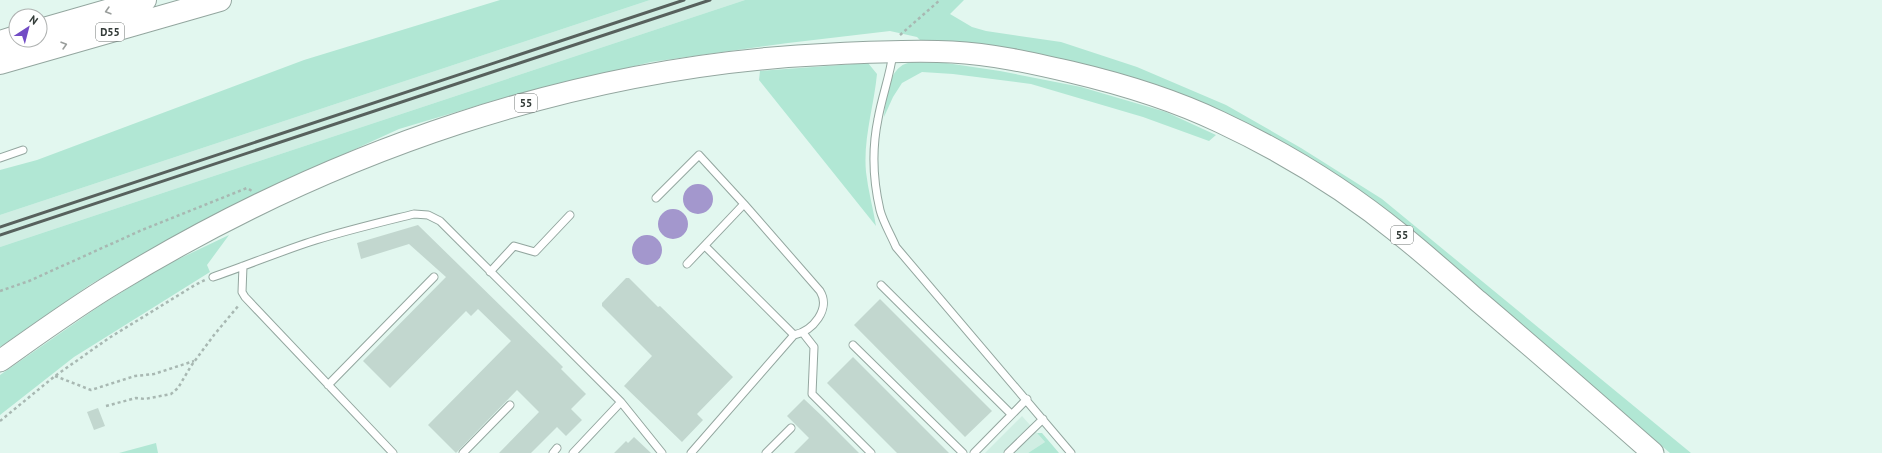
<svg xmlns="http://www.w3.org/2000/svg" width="1882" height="453" viewBox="0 0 1882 453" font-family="'PT Sans',sans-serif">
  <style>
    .built { fill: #d0eee3 }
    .green { fill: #b1e7d4 }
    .water { fill: #a397cd }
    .building { fill: #c2d7cf }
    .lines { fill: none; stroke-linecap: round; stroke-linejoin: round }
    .service-casing { stroke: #93a69f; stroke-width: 9 }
    .primary-casing { stroke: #93a69f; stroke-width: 23 }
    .motorway-casing { stroke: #93a69f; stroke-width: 24 }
    .path { stroke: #a8b8b2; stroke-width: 2.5; stroke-dasharray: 3 3; stroke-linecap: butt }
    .service { stroke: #fff; stroke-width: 7 }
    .primary { stroke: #fff; stroke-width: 21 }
    .motorway { stroke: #fff; stroke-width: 22 }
    .rail { stroke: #57615d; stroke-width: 3 }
    .oneway { stroke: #9a9e9c }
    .labels { text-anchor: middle; stroke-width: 3.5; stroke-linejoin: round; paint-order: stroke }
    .shield { fill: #fff; stroke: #717674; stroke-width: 1 }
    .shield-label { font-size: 11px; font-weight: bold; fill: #343c39 }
  </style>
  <rect width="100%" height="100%" fill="#e2f7ef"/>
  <path class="built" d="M650 0H745L0 247V215Z
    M1022 416 1045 442 1028 453H985Z"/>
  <path class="green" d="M500 0H650L0 215V170L37 160 304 60Z
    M745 0H964L950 14 972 27 986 31 1061 42 1137 67 1226 105 1301 148 1382 199 1691 453H1670L1522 325 1224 113 922 42 917 37 890 31 788 43 651 62 503 98 399 129 239 202 91 284 0 347V247Z
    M912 62 946 63 1000 71 1081 87 1166 112 1216 135 1209 141 1143 117 1031 84 953 74 922 72 902 83 893 97 884 117C886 102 887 77 900 67 903 64 908 63 912 62Z
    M868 63 877 74C874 106 863 139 866 172 868 190 873 208 876 226L759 80 760 71Z
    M229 235 207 265 210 272 74 357 0 415V375L101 305 164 266Z
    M1037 433H1042L1059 453H1028L1045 442Z
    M156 443 158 453H119Z"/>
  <path class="water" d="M683 199a15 15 0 1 1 30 0a15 15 0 1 1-30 0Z
    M658 224a15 15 0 1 1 30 0a15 15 0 1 1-30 0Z
    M632 250a15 15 0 1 1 30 0a15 15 0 1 1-30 0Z"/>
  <path class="building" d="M418 225 555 359 563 367 561 369 586 394 571 409 582 420 566 436 557 427 531 453H499L539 412 517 390 456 453 428 425 511 341 478 309 471 316 466 311 390 388 363 361 446 277 409 244 361 259 357 243Z
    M626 278H629L658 307 660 306 733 377 697 414 703 420 682 442 624 386 652 356 602 306V303Z
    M880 299 992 411 965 437 854 325Z
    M853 357 949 453H897L827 383Z
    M804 399 822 416 859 453H794L809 438 787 416Z
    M98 408 105 426 94 430 87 412Z
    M634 437 651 453H614L626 441 628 443Z"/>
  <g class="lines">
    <defs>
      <path id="service" d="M893 53C890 76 882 96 878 119 872 148 873 180 880 210 883 222 891 235 896 247L1071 453
        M0 158 23 150
        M656 198 699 155 744 204
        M705 246 794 335
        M687 264 744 204 820 291C831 309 813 331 794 335L691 453
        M243 266 242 292 245 297 393 453
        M490 272 514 246 535 252 570 215
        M213 277C248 265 281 251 316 240 348 230 382 222 414 214L428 215 440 221 621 402 662 453
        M881 285 1011 414
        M803 333 814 347 812 394 871 453
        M853 345 963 453
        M328 385 434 277
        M463 453 510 405
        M553 453 557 448
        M573 453 621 402
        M766 453 791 428
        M974 453 1027 399
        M1008 453 1043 419"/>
      <path id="primary" d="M0 361C38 334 75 307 115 283 331 151 578 65 832 54 872 52 912 50 952 52 992 54 1032 63 1071 72 1122 84 1172 99 1220 122 1284 152 1346 190 1401 235 1427 256 1453 279 1478 301 1537 351 1595 402 1653 453"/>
      <path id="motorway" d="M40 30 145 0
        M0 42 16 37
        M0 63 220 0"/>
    </defs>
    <use href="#service" class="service-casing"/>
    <use href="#primary" class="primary-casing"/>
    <use href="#motorway" class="motorway-casing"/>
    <path class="path" d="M900 35 940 0
      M0 291 29 281 142 230 247 188 252 191
      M55 376 91 390 135 376 154 374 194 361
      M106 406 136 398 145 399 171 394 178 388 191 366 214 335 239 305
      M0 421 55 376 109 338 195 285 205 280"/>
    <use href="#service" class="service"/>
    <use href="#primary" class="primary"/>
    <use href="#motorway" class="motorway"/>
    <path class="rail" d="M0 227 684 0
      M0 235 710 0"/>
  </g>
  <defs><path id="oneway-chevron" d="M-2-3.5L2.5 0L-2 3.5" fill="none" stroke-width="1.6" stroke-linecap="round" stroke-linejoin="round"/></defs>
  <g class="oneway">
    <use href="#oneway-chevron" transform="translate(108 11) rotate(164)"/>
    <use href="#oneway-chevron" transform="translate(64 45) rotate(-16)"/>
  </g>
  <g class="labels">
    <g class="shield">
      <rect x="96" y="23" width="28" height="18" rx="3"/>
      <rect x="515" y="94" width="22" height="18" rx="3"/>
      <rect x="1391" y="226" width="22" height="18" rx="3"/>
    </g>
    <g class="shield-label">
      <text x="110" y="36">D55</text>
      <text x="526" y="107">55</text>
      <text x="1402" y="239">55</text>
    </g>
  </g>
  <g transform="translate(28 28) rotate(36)"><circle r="19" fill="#ffffff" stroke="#aeb1b0"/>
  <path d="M0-3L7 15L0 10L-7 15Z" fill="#724cc5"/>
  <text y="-6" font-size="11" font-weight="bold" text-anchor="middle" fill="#343c39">N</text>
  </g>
</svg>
